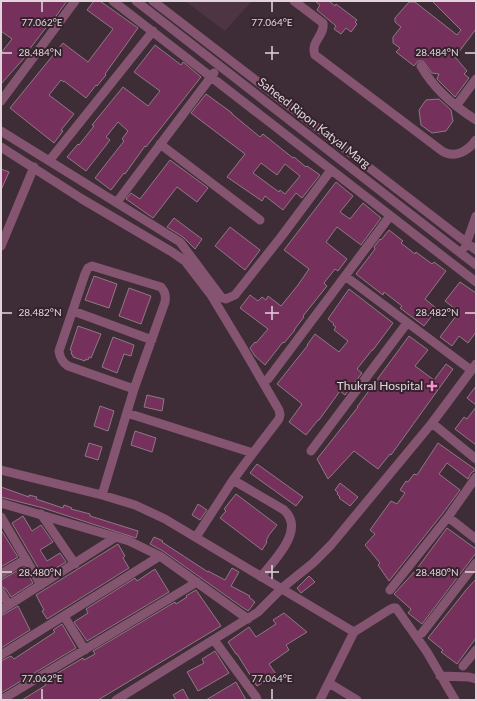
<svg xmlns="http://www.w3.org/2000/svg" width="477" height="701" viewBox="0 0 477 701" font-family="Lato,sans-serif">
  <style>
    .built { fill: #4d3543 }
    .building { fill: #75315b; stroke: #8e7984; fill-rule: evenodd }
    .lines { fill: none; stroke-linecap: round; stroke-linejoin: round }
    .minor { stroke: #855470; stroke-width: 9 }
    .ticks { fill: none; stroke: #e1d5db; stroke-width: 1.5 }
    .poi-dot { fill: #f790cd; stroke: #34222c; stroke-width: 1.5 }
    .labels { text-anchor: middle; stroke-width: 4; stroke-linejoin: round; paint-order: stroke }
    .street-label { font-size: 12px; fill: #e1d5db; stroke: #34222c }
    .poi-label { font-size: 12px; fill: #e1d5db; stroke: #34222c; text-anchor: end }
    .ticks-label { font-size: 10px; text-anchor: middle; fill: #e1d5db; stroke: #34222c; stroke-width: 4; stroke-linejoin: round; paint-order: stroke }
  </style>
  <rect width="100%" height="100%" fill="#3e2c36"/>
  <path class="built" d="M185 1H252L225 31Z"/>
  <path class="building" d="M1 1H67L51 23 49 26 48 25 25 55 26 56 1 84V53L12 39 1 31Z
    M94 1H100L138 28 105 74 106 75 97 86 96 85 86 98 64 81V82L61 80 49 95 74 114 61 130 63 131 54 143 10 108 63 43 88 62 113 29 87 10Z
    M315 1H329L335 6 336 4 357 20 355 22 357 24 351 32 346 28 341 34 334 29 336 26 317 10 320 5Z
    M432 1H476V29L455 57 467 71 464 74 469 78 455 97 437 79 439 74 432 73 423 61H418L414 66 396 52 400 48 393 43V37L401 27 395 22V18L409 2H415L457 35 461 30Z
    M155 45 181 65 183 62 201 77 146 147 145 146 125 174 124 173 111 190 95 178 124 141 122 139 128 131 118 122 106 137 110 140 86 171 67 157 78 144 79 145 94 126 92 125 123 87 148 106 160 91 134 72Z
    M206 94 232 113V114L260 137 263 134 293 158 294 157 306 167 307 166 320 175 302 198 296 193 283 210 265 196 262 201 227 177 245 154 191 113ZM261 163 277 175 285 164 300 176 285 194 280 190 279 192 253 173Z
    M439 99 451 110 453 121 446 131 432 133 421 125 419 110 426 100Z
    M170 160 208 188 197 202 177 187 153 218 126 199 131 193 140 199Z
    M1 169 9 172 1 190Z
    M336 182 353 196 340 212 350 219 363 203 381 218 361 245 337 227 326 242 347 259 338 271 335 269 324 283 327 286 303 316 304 317 294 330H295L284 343 283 342 265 365 255 356 250 348 255 342 256 343 268 329 240 308 250 295 258 301 262 297 266 300 268 296 281 306 298 285 309 269 284 250Z
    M174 218 202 239 195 249 183 237 167 227Z
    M230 227 260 250 245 270 215 246Z
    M389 230 403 241 401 243 415 254 416 252 432 264 434 262 446 271 425 299 437 309 424 326 400 308 402 306 384 292 383 295 356 274 375 249 374 247 380 239 381 240Z
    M94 276 117 284 109 308 85 300Z
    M460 282 476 293V332L468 343 459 336 452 346 440 337 459 312 445 301Z
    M129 288 151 296 141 324 119 316Z
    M349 289 393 323 373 350H372L357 369 362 373 345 395 340 391 319 420H318L306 435 289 422 302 404 277 384 308 345H307L315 334 339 352 348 341 334 330 336 327 333 325 334 324 328 319Z
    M78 326 101 334 91 358 89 357 88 360 86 359 85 361 73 357V355L71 354 72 351 70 350Z
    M409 336 428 350 415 366 434 380 446 364 453 369 391 455 390 454 378 469 354 451 328 479 317 459 358 407H357Z
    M113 337 134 345 131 356 124 354 117 373 102 367Z
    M476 386V405L467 398Z
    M147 395 164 399 162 411 144 407Z
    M100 406 114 411 108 431 94 426Z
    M476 407V445L455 429 464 417 467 419Z
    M135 431 156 438 152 452 131 445Z
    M89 443 102 447 98 460 85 456Z
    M438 443 476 470 471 473 468 479 447 463 439 474 460 490 443 513 389 581 378 565 380 563 365 545 375 534 370 530 391 501 397 504 405 493 400 490 406 481 408 482 414 474 417 475Z
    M257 464 303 497 296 506 250 473Z
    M340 483 358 497 350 506 339 498 340 497 337 494 338 493 335 490Z
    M1 487 29 497V495L37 497 36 499 63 508 64 505 72 508 71 509 90 514V516L138 531 136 538 43 508 1 497Z
    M236 494 277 525 269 535 266 541 267 542 262 550 220 518 226 511 224 509Z
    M198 504 207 510 200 520 192 515Z
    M23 516 32 531 41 525 53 542 40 550 47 561 60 553 66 562 43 576 12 523Z
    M447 528 476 549V553L422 624 408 613 411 609 394 594 416 570Z
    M1 530 18 557 1 567Z
    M154 537 163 541 162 542 208 572V571L225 580 232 568 239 572 231 586 250 596 249 597 255 602 249 610 248 611 242 607 163 551 150 544Z
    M118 544 125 556 123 558 129 568 47 619 42 611 44 610 36 595Z
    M24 567 33 583 11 597 6 589 1 586V580Z
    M155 569 169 592 87 641 74 622 88 613 86 609 135 578 137 581Z
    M309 576 315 582 301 593 297 588Z
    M476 579V638L457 664 441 652 443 650 428 638 466 590Z
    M196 590 221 626 98 700H22L46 685 44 681 83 658 84 660 95 654 93 651 175 602 176 604 187 597 186 596Z
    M18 606 30 630 1 648V616Z
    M284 613 307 632 286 645 289 650 269 664 276 674 257 686 237 654H236L228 642 249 627 256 637 276 624 273 620Z
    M62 624 76 648 1 693V661L11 656 14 659 55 632 53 630Z
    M215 651 229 673 198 691 187 672 204 663 202 659Z
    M236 682 246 700H206Z
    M183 689 189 700H176L173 695Z"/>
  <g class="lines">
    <path class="minor" d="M113 1 476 282
      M136 1 476 265
      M153 1 476 250
      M294 1 323 23C325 36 310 41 315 55L442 151C455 159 468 151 476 140
      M421 66C434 89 454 106 476 120
      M1 101 75 1
      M456 106 476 79
      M1 131 180 242 221 297 226 299 235 295 281 237 331 170
      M160 144 260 220
      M1 147 82 199 172 252 185 261 211 295 243 348 279 410 280 415 279 419 253 453
      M49 161 153 31
      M117 202 214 73
      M1 246 34 167
      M465 247 476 216
      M345 276 471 370
      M73 311 152 340
      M268 379 390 216
      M127 413 253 453 233 480 196 537
      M432 423 476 459
      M311 451 407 323
      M1 470 102 495 135 505 165 519 354 632 389 610 393 608H396L427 652 455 700
      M233 480 284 510C306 530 274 560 261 577
      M102 495 134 389 165 302C166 295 165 292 161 287L92 266 88 268 85 274 59 351C60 358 62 362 68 366L134 389
      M1 503 129 541 160 556 248 619
      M41 514 75 564
      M1 517 41 585
      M448 517 476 539
      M1 574 26 559
      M390 590 448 517 476 477
      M1 592 9 605
      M1 610 116 537
      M64 616 85 650
      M422 633 476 563
      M214 640 256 697 257 700
      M1 655 160 556
      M463 666 476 650
      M440 676 469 677 476 679
      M329 683 357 700
      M1 700 197 582
      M116 700 258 612 282 588 313 563 331 545 432 423 476 364
      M320 700 354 632"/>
  </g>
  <path class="ticks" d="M42 2V12M272 2V12M272 46V60M2 53H12M265 53H279M465 53H475M272 306V320M2 313H12M265 313H279M465 313H475M272 565V579M2 572H12M265 572H279M465 572H475M42 689V699M272 689V699"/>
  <path class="poi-dot" d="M430 380h4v4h4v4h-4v4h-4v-4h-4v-4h4z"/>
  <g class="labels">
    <g class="street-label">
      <text transform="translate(314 123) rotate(38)" y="4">Saheed Ripon Katyal Marg</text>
    </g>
    <g class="poi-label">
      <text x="423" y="390">Thukral Hospital</text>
    </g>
  </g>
  <g class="ticks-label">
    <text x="42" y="26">77.062°E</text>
    <text x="272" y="26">77.064°E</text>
    <text x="40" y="56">28.484°N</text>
    <text x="437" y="56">28.484°N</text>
    <text x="40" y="316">28.482°N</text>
    <text x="437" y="316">28.482°N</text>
    <text x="40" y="576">28.480°N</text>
    <text x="437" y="576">28.480°N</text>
    <text x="42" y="682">77.062°E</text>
    <text x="272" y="682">77.064°E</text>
  </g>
  <rect width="477" height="701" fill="none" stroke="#e1d5db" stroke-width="4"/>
</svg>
